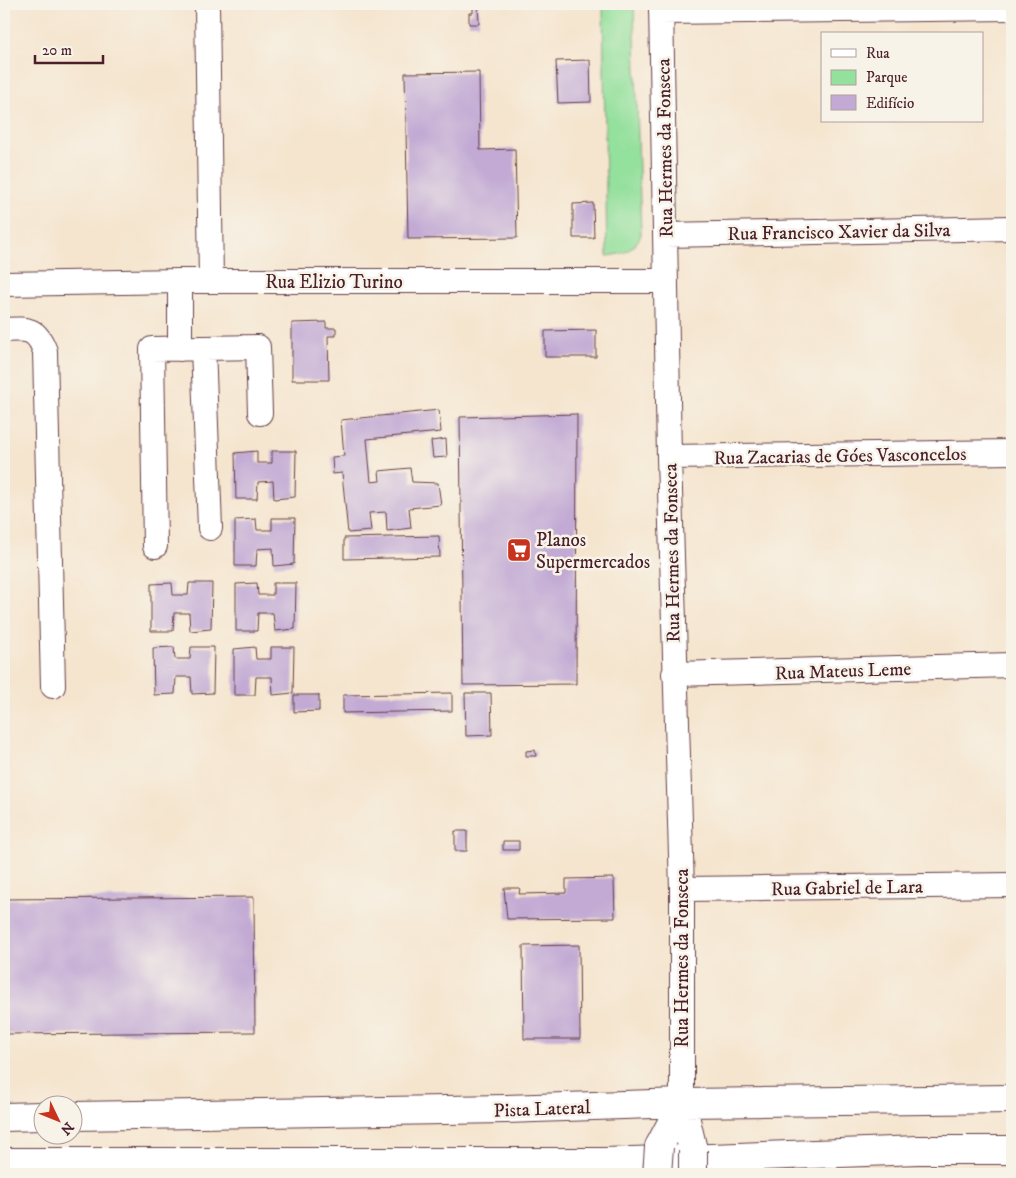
<svg xmlns="http://www.w3.org/2000/svg" width="1016" height="1178" viewBox="0 0 1016 1178" font-family="'IM FELL DW Pica',serif">
  <style>
    .green { fill: #94e09d; stroke: #6f8064 }
    .building { fill: #c2aad4 }
    .lines { fill: none; stroke-linecap: round; stroke-linejoin: round }
    .street-casing { stroke: #643d44; stroke-width: 26 }
    .secondary-casing { stroke: #643d44; stroke-width: 30 }
    .highway-casing { stroke: #643d44; stroke-width: 30 }
    .street { stroke: #fff; stroke-width: 24 }
    .secondary { stroke: #fff; stroke-width: 28 }
    .highway { stroke: #fff; stroke-width: 28 }
    .secondary-bridge-casing { stroke: #643d44; stroke-width: 30; stroke-linecap: butt }
    .secondary-bridge { stroke: #fff; stroke-width: 28 }
    .labels { text-anchor: middle; stroke-width: 5; stroke-linejoin: round; paint-order: stroke }
    .street-label { font-size: 19px; fill: #4a1f2b; stroke: #f7f3e8 }
    .poi-label { font-size: 19px; fill: #4a1f2b; stroke: #f7f3e8; text-anchor: start }
  </style>
  <rect width="100%" height="100%" fill="#f7f3e8"/>
  <filter id="ink" filterUnits="userSpaceOnUse"><feTurbulence type="fractalNoise" baseFrequency=".02" numOctaves="2"/><feDisplacementMap in="SourceGraphic" scale="10" xChannelSelector="R" yChannelSelector="G"/><feConvolveMatrix kernelMatrix="1 2 1 2 8 2 1 2 1" color-interpolation-filters="sRGB"/></filter>
  <filter id="wash" filterUnits="userSpaceOnUse"><feTurbulence type="fractalNoise" baseFrequency=".0096" numOctaves="4" result="noise"/><feDisplacementMap in="SourceGraphic" scale="20" xChannelSelector="R" yChannelSelector="G"/><feGaussianBlur stdDeviation="1.12" result="paint"/><feColorMatrix in="noise" values="0 0 0 0 0 0 0 0 0 0 0 0 0 0 0 0 0 1.4 0 .05"/><feComposite in="paint" operator="in"/></filter>
  <g filter="url(#wash)">
    <rect width="100%" height="100%" fill="#f5e5cf"/>
    <path class="green" d="M603 4H634L641 235C633 251 624 254 607 256Z"/>
    <g id="blocks">
      <path class="building" d="M473 4H478L479 24H469V13H473Z
        M590 60 591 102 558 103 556 61Z
        M479 72 480 150 515 149 517 238 408 239 405 73Z
        M593 203 594 238H573V204Z
        M326 322V328H336V336H328L329 380H292V323Z
        M596 330V357H545V331Z
        M439 410 441 432 367 439 371 482 380 481 379 471 410 468 412 482 438 483 441 505 409 508 411 528 387 531 386 512 369 513 371 531 348 533 342 473 333 474 332 457 344 456 341 420Z
        M577 414 576 684 463 685 460 417Z
        M446 439 447 457 433 458 431 441Z
        M257 451V463H272V451H296L295 497 274 499 273 481 258 482 257 499H236L235 453Z
        M272 518H295L294 564 274 566 273 548 257 549 256 566H235V520L256 519 257 530H272Z
        M439 536 440 557 344 559V538Z
        M172 583 173 595H188L189 583H212L211 629 190 631 189 613H174L173 631H151V584Z
        M257 583 258 595H273V583H296L295 629 275 631 273 613H258L257 631H236V584Z
        M174 647 175 659H190L191 647H214L213 693 192 694 191 677H176L175 694 154 695 153 648Z
        M255 647 256 659H271V647H294L293 693 273 695 272 677H256L255 695H234V649Z
        M452 693V711L343 713V695Z
        M465 693H491L492 735 466 736Z
        M294 695H319V711L294 712Z
        M535 750 536 756H526V751Z
        M455 831H467V851H455Z
        M503 841H519V850H503Z
        M614 878 615 918 507 919 504 888H520L519 894 566 893V879Z
        M254 897 255 1032 4 1034V899Z
        M579 945 580 1039H524L523 946Z"/>
    </g>
  </g>
  <g filter="url(#ink)">
    <use href="#blocks" fill-opacity="0" stroke="#643d44" stroke-width="1"/>
    <g class="lines">
      <defs>
        <path id="street" d="M207 4 211 281
          M661 4 669 457 682 889V1103
          M661 12 1012 8
          M665 235 1012 228
          M180 281V349
          M4 284 180 281H665
          M4 330C27 329 36 327 45 351L53 686
          M203 348 210 528
          M669 457 1012 452
          M155 546 152 349 258 347 260 413
          M674 674 1012 665
          M682 889 1012 885"/>
        <path id="secondary" d="M682 1103 693 1150
          M72 1116 506 1109 682 1103 1012 1099
          M4 1117 42 1116
          M659 1147 682 1103"/>
        <path id="highway" d="M4 1162H606L918 1150H1012"/>
      </defs>
      <use href="#street" class="street-casing"/>
      <use href="#secondary" class="secondary-casing"/>
      <use href="#highway" class="highway-casing"/>
      <use href="#street" class="street"/>
      <use href="#secondary" class="secondary"/>
      <use href="#highway" class="highway"/>
      <defs>
        <path id="secondary-bridge" d="M657 1174 659 1147
          M693 1174V1150"/>
      </defs>
      <use href="#secondary-bridge" class="secondary-bridge-casing"/>
      <use href="#secondary-bridge" class="secondary-bridge"/>
    </g>
  </g>
  <defs>
    <symbol id="supermarket-square" viewBox="-11 -11 22 22"><rect x="-9" y="-9" width="18" height="18" rx="4" fill="#c8321e" stroke="#f7f3e8"/><path d="M-6-5.5h2.5l.6 2H6L4.5 2H-2.5L-4.4-4H-6ZM-1.5 3.2a1.3 1.3 0 1 0 .1 0ZM3 3.2a1.3 1.3 0 1 0 .1 0Z" fill="#fff"/></symbol>
  </defs>
  <g fill-rule="evenodd">
    <use href="#supermarket-square" x="505" y="536" width="28" height="28"/>
  </g>
  <g class="labels">
    <g class="street-label">
      <text transform="translate(664 148) rotate(-91)" y="7">Rua Hermes da Fonseca</text>
      <text transform="translate(839 231) rotate(-1)" y="7">Rua Francisco Xavier da Silva</text>
      <text x="334" y="288">Rua Elizio Turino</text>
      <text transform="translate(840 455) rotate(-1)" y="7">Rua Zacarias de Góes Vasconcelos</text>
      <text transform="translate(671 553) rotate(-91)" y="7">Rua Hermes da Fonseca</text>
      <text transform="translate(843 670) rotate(-2)" y="7">Rua Mateus Leme</text>
      <text transform="translate(847 887) rotate(-1)" y="7">Rua Gabriel de Lara</text>
      <text transform="translate(681 958) rotate(-90)" y="7">Rua Hermes da Fonseca</text>
      <text transform="translate(542 1108) rotate(-2)" y="7">Pista Lateral</text>
    </g>
    <g class="poi-label">
      <text x="536" y="546">Planos<tspan x="536" dy="22">Supermercados</tspan></text>
    </g>
  </g>
  <rect width="1016" height="1178" fill="none" stroke="#f7f3e8" stroke-width="20"/>
  <rect x="821" y="32" width="162" height="90" fill="#f7f3e8" stroke="#b29e9c"/>
  <rect x="831" y="49" width="25" height="8" fill="#ffffff" stroke="#b29e9c"/>
  <text x="866" y="58" font-size="15" fill="#4a1f2b">Rua</text>
  <rect x="831" y="70" width="25" height="15" fill="#94e09d" stroke="#b29e9c"/>
  <text x="866" y="82" font-size="15" fill="#4a1f2b">Parque</text>
  <rect x="831" y="95" width="25" height="15" fill="#c2aad4" stroke="#b29e9c"/>
  <text x="866" y="108" font-size="15" fill="#4a1f2b">Edifício</text>
  <g transform="translate(58 1120) rotate(133)"><circle r="24" fill="#f7f3e8" stroke="#b29e9c"/>
  <path d="M0-4L9 19L0 12L-9 19Z" fill="#c8321e"/>
  <text y="-8" font-size="14" font-weight="bold" text-anchor="middle" fill="#4a1f2b">N</text>
  </g>
  <path d="M35 55v8h68v-8" fill="none" stroke="#4a1f2b" stroke-width="2.5"/>
  <text x="42" y="55" font-size="15" fill="#4a1f2b" stroke="#f7f3e8" stroke-width="4" paint-order="stroke">20 m</text>
</svg>
